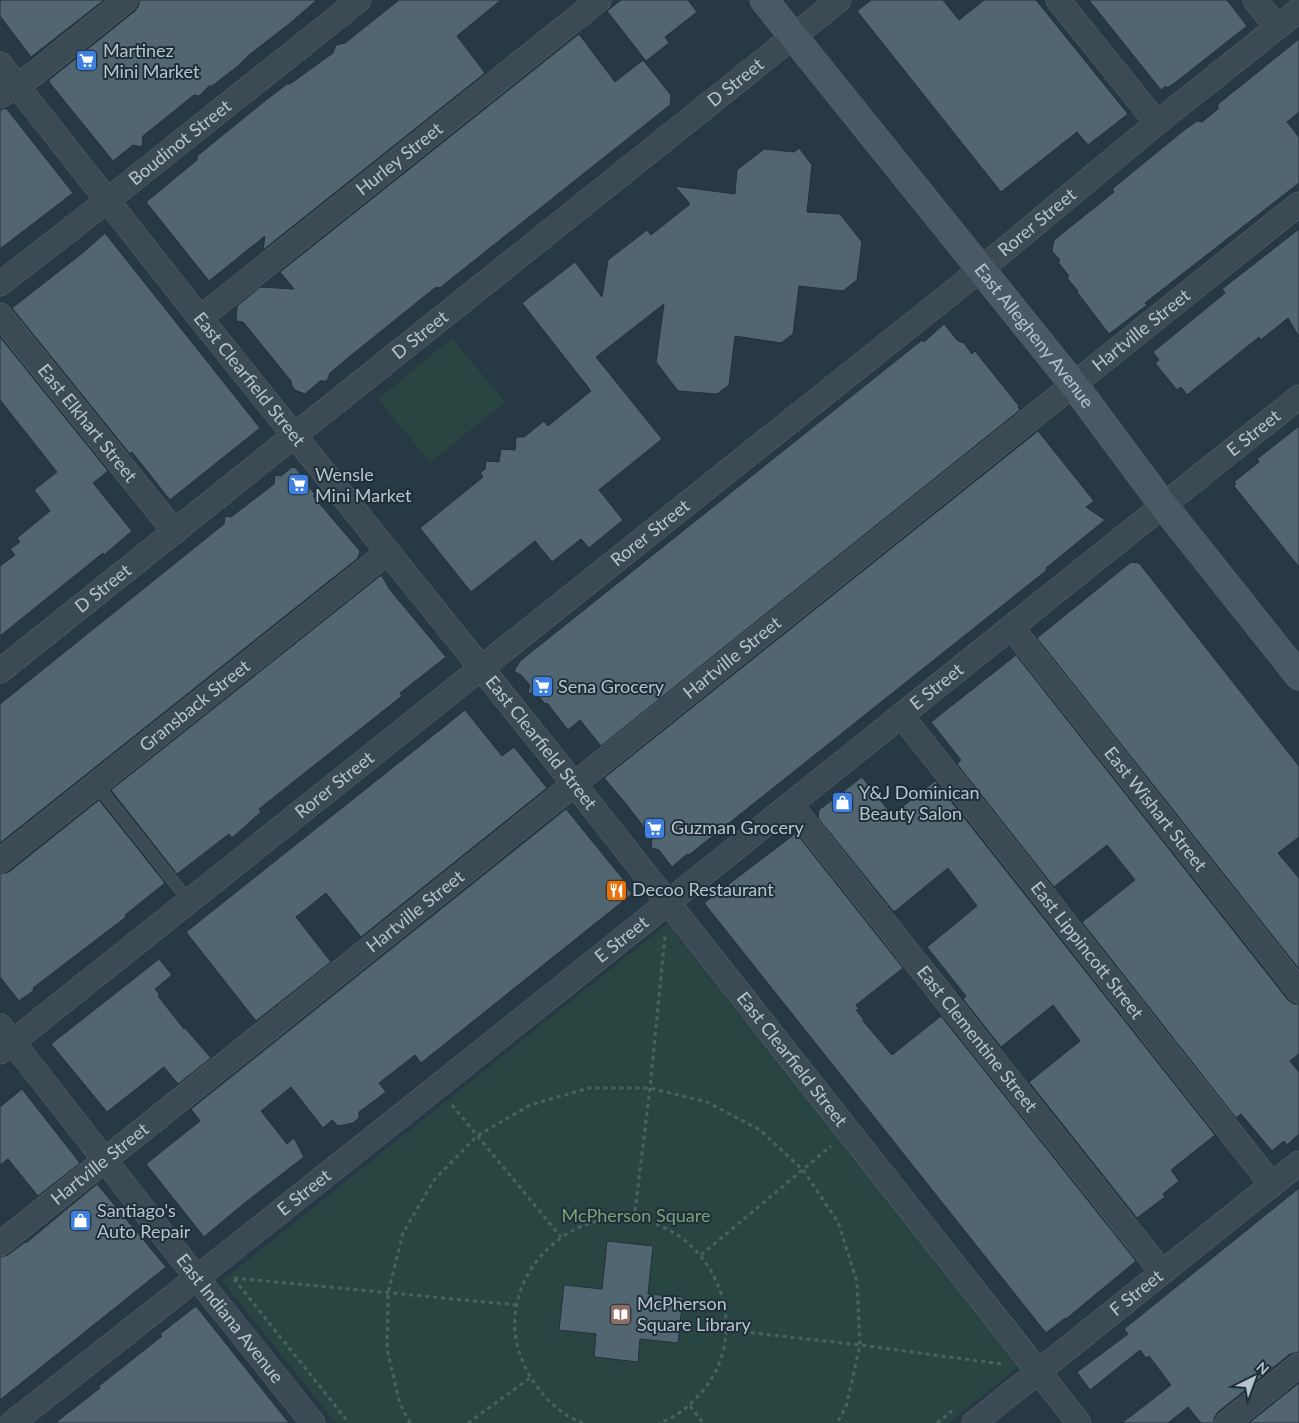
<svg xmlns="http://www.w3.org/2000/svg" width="1299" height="1423" viewBox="0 0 1299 1423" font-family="Lato,sans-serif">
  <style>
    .green { fill: #294542 }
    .building { fill: #526671; stroke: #22313b }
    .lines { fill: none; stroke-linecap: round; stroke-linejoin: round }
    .service-casing { stroke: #596771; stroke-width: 12 }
    .minor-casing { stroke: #596771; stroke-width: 25 }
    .secondary-casing { stroke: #596771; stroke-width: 29 }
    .path { stroke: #496260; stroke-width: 3; stroke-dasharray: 4 4; stroke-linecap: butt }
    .service { stroke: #3b4a53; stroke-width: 11 }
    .minor { stroke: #3b4a53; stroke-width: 24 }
    .secondary { stroke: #495a66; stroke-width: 28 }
    .labels { text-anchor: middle; stroke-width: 4; stroke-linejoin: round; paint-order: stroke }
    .poi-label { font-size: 18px; fill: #b8c4cd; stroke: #1f2f39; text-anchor: start }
    .street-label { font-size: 18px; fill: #b8c4cd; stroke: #1f2f39 }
    .park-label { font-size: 18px; fill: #76a377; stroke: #1f2f39 }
  </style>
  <rect width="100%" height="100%" fill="#263944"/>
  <path class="green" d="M452 338 505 402 430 463 378 399Z
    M667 924 1021 1365 949 1423H336L222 1281Z"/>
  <path class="building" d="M0 0H104L31 57 0 16Z
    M139 0H317L289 24 249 55 238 66 212 86H209L199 96 194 95 143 136 142 147 133 145 113 161 49 82V80L135 11 139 5Z
    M399 0H501L457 36 485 73 263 250 265 236 209 281 146 202 197 160V156L266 100 287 84H290L319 63 333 53 336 45 345 43Z
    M621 0H688L697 12 665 37 669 43 646 61 607 11Z
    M871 0H943L959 20 984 0H1036L1128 114 1088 145 1077 132 1001 192 857 11Z
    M1089 0H1227L1247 26 1176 82 1167 88 1166 86 1161 90Z
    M579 34 615 82 643 60 671 95 670 105 456 275 440 288 436 287 349 357 330 373 327 381H320L305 394 295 390 292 386 291 381 243 322 236 321 237 306 260 287 294 289 280 272Z
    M1299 39V112L1287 122 1299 137V183L1145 303 1147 305 1109 334 1077 292 1078 291 1067 278 1069 276 1058 262 1060 260 1052 251 1054 240 1114 192 1112 189 1183 131 1197 121 1202 122 1218 109V104Z
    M6 108 73 193 0 249V110Z
    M799 148 812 165 807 212 840 214 862 242 857 280 843 291 799 286 793 334 781 343 735 336 729 385 717 394 678 391 656 362 664 304 596 357 662 439 599 490 623 520 589 548 581 539 552 562 535 541 471 592 420 528 483 477 480 473 485 469 486 461 499 462 501 449 515 450 516 437H524L544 421 548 426 591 391 522 303 575 262 602 297 608 260 647 230 651 235 690 204 675 186 735 194 737 170 764 149 794 152Z
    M1299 229V337L1288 318 1261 340 1259 337 1187 395 1181 387 1177 390 1155 363 1159 360 1153 352 1225 293 1222 289Z
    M105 233 260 428 170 500 132 452 130 454 12 308 85 251Z
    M944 324 958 341 964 343 972 354 975 351 1019 406 1018 407 1020 410 601 746 580 720 568 730 547 703 545 704 537 694 528 693 530 685 521 675 514 671 520 661 922 340 924 342Z
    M0 337 108 471 93 483 132 531 104 555 103 553 0 636V566L15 555 10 549 20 542 17 538 50 511 34 490 57 472 0 400Z
    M1299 426V567L1234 486 1236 484 1234 482 1259 462 1257 459Z
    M1038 431 1094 501 1086 507 1105 520 1046 568 1047 570 689 855 687 854 672 867 659 850 651 848 652 838 627 805 604 778Z
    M292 467 293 468 295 467 315 495 313 496 360 551 358 558 0 843V704L224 524 225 516 231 517 274 484 275 475 281 476Z
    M1131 562 1139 563 1299 766V837L1278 853 1299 878V969L1037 638Z
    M380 576H382L390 590 446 657 400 693 402 696 259 809 261 812 232 838 229 834 177 874 111 790Z
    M1016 655 1288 1000 1294 1004H1299V1054L1290 1061 1299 1072V1134L1287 1145 1284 1141 1272 1151 1241 1114 1236 1118 1082 922 1135 880 1107 845 1054 887 957 764 961 760 931 722Z
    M465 710 502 756 514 747 547 788 361 937 326 893 296 917 331 962 256 1021 186 932Z
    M862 777 892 815 935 781 1215 1135 1171 1170 1179 1181 1163 1194 1165 1197 1137 1218 1029 1082 1080 1041 1053 1005 1001 1047 963 999 966 996 927 947 977 906 948 868 894 912 818 818 819 810Z
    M99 800 165 883 125 915 126 917 33 988 34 990 19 1001 0 977V874L9 872Z
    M566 809 627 884 626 886 632 894 421 1063 415 1055 379 1083 386 1092 359 1112V1118L353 1123 338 1126 332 1120 323 1128 291 1087 261 1111 287 1144 294 1138 304 1157 242 1205 204 1237 146 1164 200 1121 191 1109Z
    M796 833 903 968 856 1005 859 1009 856 1010 864 1020 863 1021 892 1055 941 1016 1136 1261 1066 1319 1065 1318 1046 1333 704 903Z
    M159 959 172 975 155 989 160 995 158 996 184 1029 185 1028 211 1058 178 1084 164 1067 107 1112 51 1044Z
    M22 1089 80 1163 38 1196 8 1159 0 1165V1107Z
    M97 1184 166 1267 0 1400V1257L8 1255 25 1242 26 1243Z
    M1299 1188V1352L1290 1354 1218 1412 1214 1418V1423H1201L1188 1407 1168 1423H1122L1171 1385 1149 1356 1146 1358 1140 1350 1090 1390 1077 1372 1128 1334 1124 1329Z
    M607 1241 653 1246 648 1294 683 1297 678 1343 640 1339 638 1362 594 1357 596 1334 559 1330 564 1285 602 1289Z
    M196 1306 289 1423H55L100 1388 99 1386 162 1336 160 1334Z
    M1299 1383V1423H1249Z"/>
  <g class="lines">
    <defs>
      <path id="service" d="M96 784 189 901"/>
      <g id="minor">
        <path d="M1058 0 1157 123"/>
        <path d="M1255 0 1277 27"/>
        <path id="s1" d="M0 64 200 318 575 785 1079 1423"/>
        <path d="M0 96 34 74 126 0"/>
        <path id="s2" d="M0 284 108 200 359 0"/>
        <path id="s3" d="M0 315 175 532"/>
        <path id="s4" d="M200 318 599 0"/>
        <path id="s5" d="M1012 628 1299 991"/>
        <path id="s6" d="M0 671 839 0"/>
        <path id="s7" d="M901 715 1272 1185"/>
        <path id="s8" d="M791 805 1162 1272"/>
        <path id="s9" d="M0 861 388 552"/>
        <path id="s10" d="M0 1026 197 1278 313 1423"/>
        <path id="s11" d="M0 1052 980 270 1157 123 1299 10"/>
        <path id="s12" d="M0 1244 1299 204"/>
        <path id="s13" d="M12 1423C444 1085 870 739 1299 397"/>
        <path id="s14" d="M974 1423 1299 1163"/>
        <path d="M1227 1423 1299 1365"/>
      </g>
      <g id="secondary">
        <path id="s15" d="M764 0 1074 385 1163 505 1299 676"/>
      </g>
    </defs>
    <use href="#service" class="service-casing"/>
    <use href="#minor" class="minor-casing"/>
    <use href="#secondary" class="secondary-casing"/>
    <path class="path" d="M452 1105 561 1237
      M634 1219 650 1088 665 936
      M701 1255 831 1146
      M234 1278 517 1305
      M234 1279 349 1423
      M727 1330 860 1345 1002 1364
      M690 1406 703 1423
      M410 1423 400 1404 387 1349 388 1293 403 1233 434 1180 477 1136 530 1105 589 1088H650L707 1102 760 1130 803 1170 838 1222 857 1282 860 1345 846 1407 837 1423
      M468 1423 530 1378
      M583 1423C567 1418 552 1405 541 1392 527 1374 517 1354 515 1330 511 1276 555 1226 608 1219 704 1207 764 1325 699 1395 688 1407 675 1418 659 1423
      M937 1423 952 1411"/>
    <use href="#service" class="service"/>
    <use href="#minor" class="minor"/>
    <use href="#secondary" class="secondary"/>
  </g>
  <defs>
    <symbol id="supermarket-square" viewBox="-11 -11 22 22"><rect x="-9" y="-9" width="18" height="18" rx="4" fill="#3f7fe0" stroke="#1f2f39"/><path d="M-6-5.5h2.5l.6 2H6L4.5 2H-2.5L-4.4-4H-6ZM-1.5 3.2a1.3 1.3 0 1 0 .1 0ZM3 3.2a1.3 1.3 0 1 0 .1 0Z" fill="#fff"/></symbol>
    <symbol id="shop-square" viewBox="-11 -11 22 22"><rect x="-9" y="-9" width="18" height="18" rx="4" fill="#3f7fe0" stroke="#1f2f39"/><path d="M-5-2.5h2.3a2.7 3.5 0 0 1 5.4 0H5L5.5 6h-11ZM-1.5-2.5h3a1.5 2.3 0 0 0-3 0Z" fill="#fff"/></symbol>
    <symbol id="restaurant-square" viewBox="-11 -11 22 22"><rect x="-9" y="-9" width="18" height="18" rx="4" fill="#e8710a" stroke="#1f2f39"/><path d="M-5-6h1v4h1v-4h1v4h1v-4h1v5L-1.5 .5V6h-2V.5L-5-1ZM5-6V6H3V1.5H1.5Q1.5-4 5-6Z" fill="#fff"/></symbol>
    <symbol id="library-square" viewBox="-11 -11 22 22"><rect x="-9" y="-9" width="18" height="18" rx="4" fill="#8d6e63" stroke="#1f2f39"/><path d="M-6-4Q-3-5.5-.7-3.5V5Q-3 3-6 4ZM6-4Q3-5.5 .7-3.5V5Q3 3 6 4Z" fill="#fff"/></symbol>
  </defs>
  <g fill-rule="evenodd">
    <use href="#supermarket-square" x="74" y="48" width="25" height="25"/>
    <use href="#supermarket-square" x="286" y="472" width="25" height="25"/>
    <use href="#supermarket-square" x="530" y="674" width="25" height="25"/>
    <use href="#shop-square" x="830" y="790" width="25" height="25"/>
    <use href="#supermarket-square" x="642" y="816" width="25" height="25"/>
    <use href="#restaurant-square" x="604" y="878" width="25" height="25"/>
    <use href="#shop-square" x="68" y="1208" width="25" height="25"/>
    <use href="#library-square" x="608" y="1302" width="25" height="25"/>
  </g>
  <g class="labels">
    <g class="poi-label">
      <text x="103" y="57">Martinez<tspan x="103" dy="21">Mini Market</tspan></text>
      <text x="315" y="481">Wensle<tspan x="315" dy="21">Mini Market</tspan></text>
      <text x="558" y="693">Sena Grocery</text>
      <text x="859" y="799">Y&amp;J Dominican<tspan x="859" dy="21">Beauty Salon</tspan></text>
      <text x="671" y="834">Guzman Grocery</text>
      <text x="632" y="896">Decoo Restaurant</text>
      <text x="97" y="1217">Santiago's<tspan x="97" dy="21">Auto Repair</tspan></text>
      <text x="637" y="1310">McPherson<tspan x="637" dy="21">Square Library</tspan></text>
    </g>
    <g class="street-label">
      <text dy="6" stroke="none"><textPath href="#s6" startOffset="942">D Street</textPath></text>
      <text dy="6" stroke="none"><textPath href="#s2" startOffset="229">Boudinot Street</textPath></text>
      <text dy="6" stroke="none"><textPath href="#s4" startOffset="255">Hurley Street</textPath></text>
      <text dy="6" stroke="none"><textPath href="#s11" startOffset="1328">Rorer Street</textPath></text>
      <text dy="6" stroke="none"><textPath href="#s12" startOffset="1462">Hartville Street</textPath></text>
      <text dy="6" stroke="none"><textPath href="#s6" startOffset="538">D Street</textPath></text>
      <text dy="6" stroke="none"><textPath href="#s15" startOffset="431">East Allegheny Avenue</textPath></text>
      <text dy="6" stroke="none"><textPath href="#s1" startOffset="402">East Clearfield Street</textPath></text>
      <text dy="6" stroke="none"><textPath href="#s3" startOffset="139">East Elkhart Street</textPath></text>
      <text dy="6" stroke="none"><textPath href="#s13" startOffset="1588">E Street</textPath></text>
      <text dy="6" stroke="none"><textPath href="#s11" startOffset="832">Rorer Street</textPath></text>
      <text dy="6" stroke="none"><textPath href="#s6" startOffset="132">D Street</textPath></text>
      <text dy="6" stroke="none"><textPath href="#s12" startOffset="938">Hartville Street</textPath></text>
      <text dy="6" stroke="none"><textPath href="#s13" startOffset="1182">E Street</textPath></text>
      <text dy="6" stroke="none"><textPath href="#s9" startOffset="249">Gransback Street</textPath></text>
      <text dy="6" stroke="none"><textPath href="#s1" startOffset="868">East Clearfield Street</textPath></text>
      <text dy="6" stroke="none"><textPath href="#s11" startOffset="428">Rorer Street</textPath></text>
      <text dy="6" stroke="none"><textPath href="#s5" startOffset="231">East Wishart Street</textPath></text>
      <text dy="6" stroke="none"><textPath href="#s12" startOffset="532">Hartville Street</textPath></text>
      <text dy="6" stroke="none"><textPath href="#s13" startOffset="778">E Street</textPath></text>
      <text dy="6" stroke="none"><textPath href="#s7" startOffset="300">East Lippincott Street</textPath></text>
      <text dy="6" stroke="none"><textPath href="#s8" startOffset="299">East Clementine Street</textPath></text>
      <text dy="6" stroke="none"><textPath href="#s1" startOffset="1272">East Clearfield Street</textPath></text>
      <text dy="6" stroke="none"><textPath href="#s12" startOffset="128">Hartville Street</textPath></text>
      <text dy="6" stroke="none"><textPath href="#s13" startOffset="372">E Street</textPath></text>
      <text dy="6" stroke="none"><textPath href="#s14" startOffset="208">F Street</textPath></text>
      <text dy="6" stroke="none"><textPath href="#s10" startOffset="372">East Indiana Avenue</textPath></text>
    </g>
    <g class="park-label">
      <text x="636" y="1222">McPherson Square</text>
    </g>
  </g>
  <g transform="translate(1254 1378) rotate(42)" stroke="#1f2f39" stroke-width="4" paint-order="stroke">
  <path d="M0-4L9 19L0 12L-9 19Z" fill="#b8c4cd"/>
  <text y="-8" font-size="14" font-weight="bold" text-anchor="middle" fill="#b8c4cd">N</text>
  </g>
</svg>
